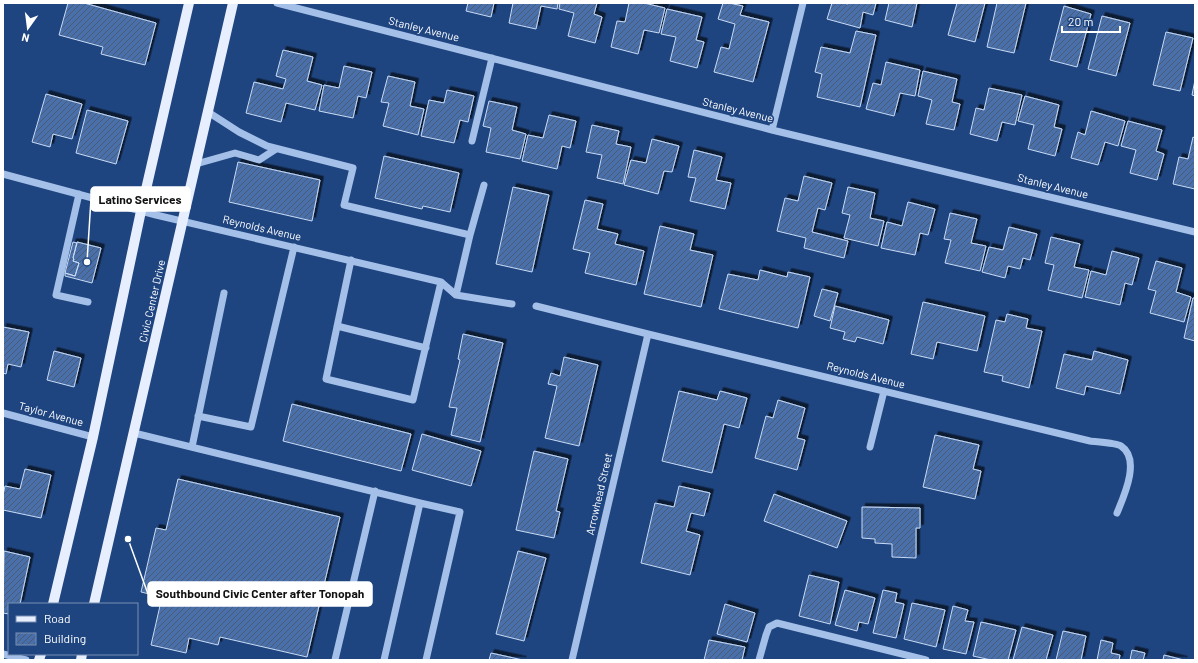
<svg xmlns="http://www.w3.org/2000/svg" width="1198" height="663" viewBox="0 0 1198 663" font-family="Barlow,sans-serif">
  <style>
    .building { fill: url(#building-hatch); stroke: #c8dbf6; filter: url(#shadow) }
    .lines { fill: none; stroke-linecap: round; stroke-linejoin: round }
    .minor { stroke: #a4c0e8; stroke-width: 7 }
    .major { stroke: #e7eefe; stroke-width: 10 }
    .labels { text-anchor: middle; stroke-width: 3.5; stroke-linejoin: round; paint-order: stroke }
    .street-label { font-size: 11px; fill: #fff; stroke: #1f4580 }
    .leader { fill: none; stroke: #fff; stroke-width: 1.5 }
    .callout-dot { fill: #fff; stroke: #1f4580; stroke-width: 1.5 }
    .callout { fill: #fff; stroke: #fff; stroke-width: 1.5 }
    .callout-label { font-size: 12px; text-anchor: middle; font-weight: bold; fill: #111 }
  </style>
  <defs>
    <pattern id="building-hatch" width="6" height="6" patternUnits="userSpaceOnUse"><rect width="6" height="6" fill="#486faa"/><path d="M-1 1l2-2M0 6l6-6M5 7l2-2" fill="none" stroke="#4a5a72"/></pattern>
    <filter id="shadow"><feDropShadow dx="3.5" dy="-3.5" stdDeviation="0" flood-color="#0009"/></filter>
  </defs>
  <rect width="100%" height="100%" fill="#1f4580"/>
  <path class="building" d="M68 3H84L156 23 145 65 101 54 103 47 59 35Z
    M468 3H494L491 17 466 11Z
    M513 3H558L557 9 541 6 536 29 509 23Z
    M560 3H597L594 14 602 17 595 43 568 36 574 13 559 9Z
    M629 3H644L665 8 659 33 644 30 638 54 611 47 617 21 625 22Z
    M723 3H729L743 6 740 15 769 22 753 82 714 72 721 47 729 49 735 24 718 19Z
    M832 3H843L848 4V3H876L873 15 863 12 860 28 827 19Z
    M889 3H917L912 27 885 20Z
    M957 3H985L975 42 948 35Z
    M997 3H1026L1014 53 987 47Z
    M1064 6 1091 14 1077 67 1050 60Z
    M667 9 702 17 696 40 704 42 697 68 670 61 676 37 661 34Z
    M1102 16 1130 23 1116 76 1088 69Z
    M856 31 876 35 860 107 817 97 822 74 815 72 821 47 850 53Z
    M1166 32 1193 38 1180 91 1153 85Z
    M283 50 313 57 307 81 322 85 315 110 286 103 281 122 246 113 254 82 283 89 286 79 276 76Z
    M886 62 920 70 915 96 900 93 894 116 866 109 873 83 881 85Z
    M344 66 372 72 366 98 358 96 353 118 319 111 324 85 339 88Z
    M923 71 957 79 952 102 960 104 954 130 926 124 932 100 918 96Z
    M388 76 415 82 410 106 424 109 418 135 383 126 389 103 381 102Z
    M1195 80V96L1192 95Z
    M989 88 1022 95 1015 125 1002 122 997 141 970 134 976 108 984 110Z
    M447 90 474 96 468 122 460 120 454 143 421 136 429 100 444 103Z
    M46 94 82 104 72 139 53 134 50 147 32 142Z
    M1025 96 1059 105 1054 127 1062 129 1055 156 1028 149 1034 125 1018 121Z
    M489 101 517 107 512 130 526 134 520 159 486 152 491 128 483 126Z
    M87 110 128 121 116 164 76 153Z
    M1091 111 1125 121 1118 146 1105 142 1098 165 1071 158 1078 132 1085 135Z
    M549 115 576 121 570 148 562 146 557 169 522 161 528 135 543 138Z
    M1128 121 1162 130 1156 151 1164 154 1157 180 1130 173 1136 150 1121 146Z
    M592 125 619 131 616 144 631 147 623 184 597 178 602 155 586 152Z
    M1193 137 1195 138V189L1173 184 1179 157 1188 159Z
    M652 139 679 146 672 172 664 171 658 194 624 185 631 160 646 163Z
    M694 150 722 157 716 180 731 183 725 209 690 201 696 178 688 177Z
    M384 156 459 173 450 212 423 206 422 209 375 198Z
    M238 162 320 180 312 221 229 202Z
    M804 176 832 183 825 210 818 208 812 232 848 241 844 258 804 248 806 238 777 231 785 198 798 201Z
    M513 187 549 195 532 272 496 264Z
    M848 187 875 193 870 218 884 221 878 246 844 238 850 215 842 213Z
    M585 200 603 204 597 229 618 234 615 244 644 251 636 285 585 273 590 253 573 249Z
    M908 202 935 209 928 235 920 233 915 255 881 248 887 222 902 226Z
    M950 213 977 219 971 243 986 246 980 271 945 263 951 240 944 239Z
    M660 226 694 234 690 250 713 255 701 307 644 294Z
    M1009 227 1037 234 1030 260 1023 258 1020 269 1008 266 1005 278 982 272 989 247 1003 250Z
    M1051 237 1080 244 1074 267 1089 270 1082 298 1048 290 1054 265 1045 263Z
    M73 242 77 243 73 258 74 259 73 261 79 263 75 276 65 273Z
    M77 242 101 248 92 283 65 276V273L75 276 79 263 73 261 74 259 73 258Z
    M1112 251 1139 258 1132 285 1125 283 1120 305 1085 297 1091 271 1106 275Z
    M1156 261 1182 268 1176 292 1191 297 1184 322 1150 313 1156 291 1148 289Z
    M760 270 787 277 788 272 810 277 798 328 719 309 728 274 758 280Z
    M822 289 838 293 830 321 814 316Z
    M1193 298H1195V341L1184 338Z
    M923 302 985 316 977 351 937 342 933 359 911 354Z
    M835 306 889 320 883 344 857 337 855 342 843 339 845 332 830 328Z
    M1007 314 1028 319 1026 328 1042 331 1029 388 1002 381 1003 376 984 372 996 320 1005 322Z
    M3 327 29 332 21 367 8 364 6 374 3 373Z
    M463 334 503 343 480 442 451 435 457 408 449 407 460 360 458 359Z
    M54 351 81 358 74 387 47 380Z
    M1094 351 1128 360 1120 394 1086 386 1084 395 1056 388 1064 354 1092 360Z
    M564 357 598 365 579 446 545 438 557 386 548 384 551 373 560 376Z
    M679 391 717 400 720 391 747 398 739 428 724 424 712 473 662 461Z
    M778 400 805 408 797 438 805 440 797 470 755 458 766 416 773 418Z
    M292 404 411 434 401 471 283 441Z
    M422 434 481 451 471 486 412 470Z
    M935 435 979 445 973 469 981 471 975 499 923 487Z
    M534 451 568 459 556 511 560 512 554 538 516 530Z
    M25 469 51 475 41 518 3 510V495L5 486 20 489Z
    M178 479 340 517 307 657 220 637 218 645 189 638 186 653 151 645 162 597 141 592 156 528 166 530Z
    M679 486 710 493 704 516 691 513 686 531 700 535 690 575 641 563 655 503 674 507Z
    M774 494 847 521 837 548 764 521Z
    M862 507 920 508V528H916V558L892 557V544L875 543V539L862 538Z
    M4 551 30 557 20 604H9V614L3 613Z
    M518 551 546 558 524 641 496 634Z
    M809 575 839 582 830 624 799 616Z
    M845 590 875 598 868 624 859 622 857 631 835 625Z
    M883 590 897 593 895 602 904 604 896 638 873 633Z
    M912 603 945 610 936 647 904 639Z
    M725 604 755 613 747 642 717 634Z
    M953 606 968 610 965 621 974 622 966 654 943 649Z
    M981 622 1016 630 1008 660H991L973 656Z
    M1022 627 1053 635 1046 660H1013Z
    M1063 631 1086 636 1081 660H1056Z
    M709 640 745 647 742 660H704Z
    M1101 640 1113 643 1111 653 1120 655 1119 660H1097Z
    M1132 650 1145 653 1143 660H1130Z
    M491 653 523 660H489Z
    M1164 655 1184 660H1163Z"/>
  <g class="lines">
    <path class="minor" d="M277 3 772 130 1195 232
      M208 112 239 132 267 146 353 168 344 205 470 235
      M772 130 803 3
      M472 141 492 58
      M196 164 235 153 259 160 276 149
      M3 174 156 215 441 282 456 295 512 304
      M79 194 56 295 88 302
      M351 260 326 379 413 400 441 282
      M456 295 470 235 484 185
      M536 306 648 334 1090 441C1097 442 1116 443 1121 446 1141 459 1124 496 1117 513
      M337 326 426 348
      M3 413 93 437
      M198 416 251 427 294 247
      M134 433 420 503 460 512 426 660
      M192 447 224 293
      M870 447 884 391
      M3 654 26 660
      M335 660 375 491
      M384 660 420 503
      M572 660 648 334
      M759 660 766 635 769 627 777 623 926 660"/>
    <path class="major" d="M53 604 93 437 141 211 189 3
      M94 604 233 3
      M39 660 41 654
      M81 660 82 654"/>
  </g>
  <g class="labels">
    <g class="street-label">
      <text transform="translate(424 29) rotate(14)" y="4">Stanley Avenue</text>
      <text transform="translate(738 110) rotate(14)" y="4">Stanley Avenue</text>
      <text transform="translate(1053 186) rotate(14)" y="4">Stanley Avenue</text>
      <text transform="translate(262 228) rotate(13)" y="4">Reynolds Avenue</text>
      <text transform="translate(152 301) rotate(-77)" y="4">Civic Center Drive</text>
      <text transform="translate(866 375) rotate(14)" y="4">Reynolds Avenue</text>
      <text transform="translate(51 414) rotate(15)" y="4">Taylor Avenue</text>
      <text transform="translate(599 494) rotate(-77)" y="4">Arrowhead Street</text>
    </g>
  </g>
  <path class="leader" d="M87 262L91 199M128 539L148 594"/>
  <g class="callout-dot">
    <circle cx="87" cy="262" r="4"/>
    <circle cx="128" cy="539" r="4"/>
  </g>
  <g class="callout">
    <rect x="91" y="187" width="99" height="24" rx="4"/>
    <rect x="148" y="582" width="224" height="24" rx="4"/>
  </g>
  <g class="callout-label">
    <text x="140" y="204">Latino Services</text>
    <text x="260" y="598">Southbound Civic Center after Tonopah</text>
  </g>
  <rect width="1198" height="663" fill="none" stroke="#ffffff" stroke-width="8"/>
  <rect x="8" y="603" width="130" height="52" fill="#1f4580" stroke="#798fb3"/>
  <rect x="16" y="616" width="20" height="6" fill="#e7eefe" stroke="#798fb3"/>
  <text x="44" y="623" font-size="12" fill="#ffffff">Road</text>
  <rect x="16" y="633" width="20" height="12" fill="url(#building-hatch)" stroke="#798fb3"/>
  <text x="44" y="643" font-size="12" fill="#ffffff">Building</text>
  <g transform="translate(28 28) rotate(194)" stroke="#1f4580" stroke-width="3" paint-order="stroke">
  <path d="M0-3L7 15L0 10L-7 15Z" fill="#ffffff"/>
  <text y="-6" font-size="11" font-weight="bold" text-anchor="middle" fill="#ffffff">N</text>
  </g>
  <path d="M1062 26v6h58v-6" fill="none" stroke="#ffffff" stroke-width="2"/>
  <text x="1068" y="26" font-size="12" fill="#ffffff" stroke="#1f4580" stroke-width="3" paint-order="stroke">20 m</text>
</svg>
